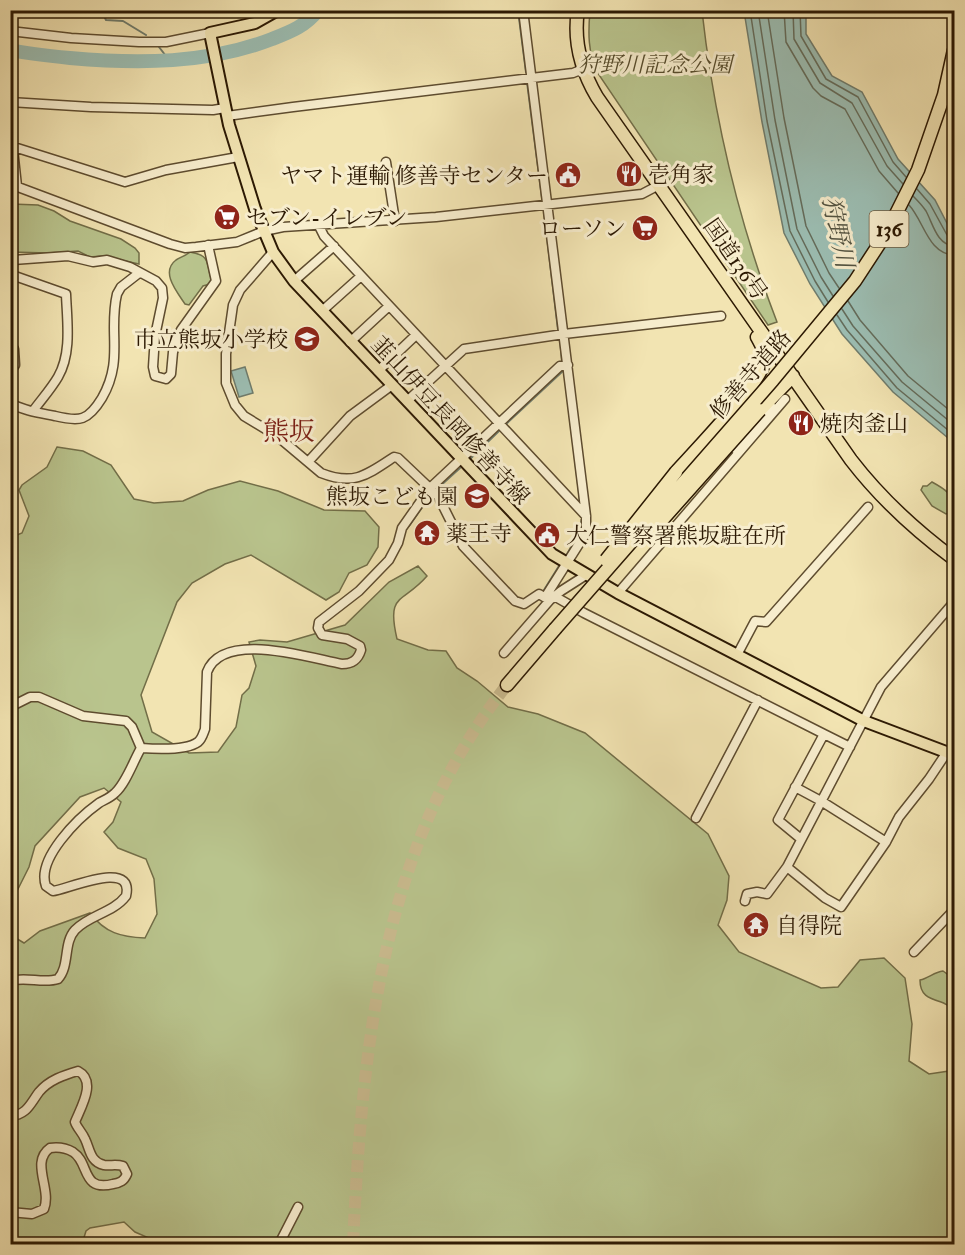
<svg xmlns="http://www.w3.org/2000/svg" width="965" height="1255" viewBox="0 0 965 1255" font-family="'IM FELL Double Pica','Noto Serif JP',serif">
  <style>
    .green { fill: #b9c48d; stroke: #726e48; stroke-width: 1.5 }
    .water { fill: #9cbeb3; stroke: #6f7c6d; stroke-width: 1.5 }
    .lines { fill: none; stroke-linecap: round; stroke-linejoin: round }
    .shore { stroke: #646c5b; stroke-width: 1.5 }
    .stream { stroke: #6f7c6d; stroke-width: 2 }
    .river { stroke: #9cbeb3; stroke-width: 14 }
    .highway-tunnel { stroke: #cabb8f; stroke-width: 12; stroke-dasharray: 12 6; stroke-linecap: butt }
    .minor-casing { stroke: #5e4c2f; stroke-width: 11 }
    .major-casing { stroke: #2c1903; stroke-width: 14 }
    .highway-casing { stroke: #2c1903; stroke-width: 15 }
    .minor { stroke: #f7edcd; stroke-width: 8 }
    .major { stroke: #f2e4b2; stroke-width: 10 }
    .highway { stroke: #f2e4b2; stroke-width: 12 }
    .highway-bridge-casing { stroke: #2c1903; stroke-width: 15; stroke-linecap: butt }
    .highway-bridge { stroke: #f2e4b2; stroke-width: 12 }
    .labels { text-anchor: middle; stroke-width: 6; stroke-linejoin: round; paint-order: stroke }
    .shield { fill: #f7edcd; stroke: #695940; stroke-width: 1.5 }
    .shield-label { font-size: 21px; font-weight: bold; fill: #2c1903 }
    .park-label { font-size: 22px; font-style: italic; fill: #564c2c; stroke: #f7edcd }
    .poi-label { font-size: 22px; fill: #2c1903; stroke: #f7edcd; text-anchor: start }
    .street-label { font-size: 22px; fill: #2c1903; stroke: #f7edcd }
    .water-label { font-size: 24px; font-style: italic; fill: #535341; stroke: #f7edcd }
    .quarter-label { font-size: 26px; fill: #7a1f14; stroke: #f7edcd }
  </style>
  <rect width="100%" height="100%" fill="#f2e4b2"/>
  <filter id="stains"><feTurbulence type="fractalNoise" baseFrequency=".00333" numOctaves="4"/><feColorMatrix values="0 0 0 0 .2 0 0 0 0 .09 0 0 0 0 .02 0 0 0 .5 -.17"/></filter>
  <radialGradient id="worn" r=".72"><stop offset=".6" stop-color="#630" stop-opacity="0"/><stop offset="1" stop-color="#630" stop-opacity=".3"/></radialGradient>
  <path class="green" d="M590 11H702C714 118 738 221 777 322L768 325 597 72C588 52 588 33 590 11Z
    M11 204 38 205 54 211 70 221 121 239 135 248 139 253V264L102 256 90 257 78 251 48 253 11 252Z
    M190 252C207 255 207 259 210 275 212 282 213 276 210 284L203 286 189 305 185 304C177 292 160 272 176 260 181 257 185 256 190 252Z
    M57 447 83 451 111 465 134 499 154 503 183 501 208 490 240 481 278 491 324 510 365 511 379 527 378 547 367 565 349 573 339 592 326 600 251 555 225 564 192 583 177 602 141 695 152 732 189 753 218 752 236 727 242 695 249 688 256 666 249 642 260 640 287 642 345 625 389 582 418 566 427 576C403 604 386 592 397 639L428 650 446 651 457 668 477 681 508 707 538 714 585 733 708 834 729 876 727 900 718 925 739 952 821 988 838 987 860 960 884 958 905 978 912 1024 909 1061 929 1074 949 1071 954 1065V1244H154L149 1238 135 1232 124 1222 90 1228 86 1231 82 1244H11V935L24 943 40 931 90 913C105 933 121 937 145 938L157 914 154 879 146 859 118 848 104 832 113 822 121 802 104 788 80 797 35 846 29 867 11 903 10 538 22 533 29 516 19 490 22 485 47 467Z
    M932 482C945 489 955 495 954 511L946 514 932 506 921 490 923 486H927Z
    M943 971 954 979V1007C948 1007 947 1004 941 1002 928 998 920 995 920 980 929 978 934 972 943 971Z"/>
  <path class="water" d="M744 11H806V34L832 76 862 92 898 159 935 200 954 237V443L893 392 842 334 810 284 784 233 762 122Z
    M245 367 253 393 239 397 231 371Z"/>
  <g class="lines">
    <path class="shore" d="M750 10 767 121 790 231 815 281 828 302
      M758 10 775 120 797 229 821 277 833 296
      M767 10 784 118 806 226 829 273 839 288
      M784 10 786 42 813 88 821 96 845 109 879 171 898 193
      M793 10 794 39 820 83 852 103 887 166 903 184
      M800 10 801 36 826 79 858 97 893 162 906 177
      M917 189 930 204 947 235 954 238
      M913 196C918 201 922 205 926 211 933 224 937 245 954 246
      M909 205C924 221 928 254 954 255
      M848 301 860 320 908 376 954 414
      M842 309 853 326 902 382 954 425
      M837 315 847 330 897 388 954 435"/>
    <path class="stream" d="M101 10 106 20 123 21 146 35
      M518 10 526 72
      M159 47 169 60
      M527 82 542 198
      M544 212 558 330
      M560 338 562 362
      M564 370 580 501
      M506 424 564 370
      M469 460 499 431
      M439 487 460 468
      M409 526 430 496
      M566 556 579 533 582 519
      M544 590 559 566"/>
    <path class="river" d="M10 50C30 54 50 56 70 58 138 64 208 64 272 39 290 32 306 26 318 10"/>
    <path class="highway-tunnel" d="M353 1244C362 1051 381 842 507 685"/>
    <defs>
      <path id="minor" d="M523 10 586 516V531L584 536 546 596
        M10 31 71 38 139 42H166L210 33
        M10 102 91 107 213 110 225 108
        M227 116 293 107 573 73 583 69
        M10 121 17 186
        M14 147 125 182 166 170 238 157
        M386 162 395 221
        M10 184 170 244 185 248 196 247 237 242 264 231 283 227 436 217 642 194 659 185
        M319 226 324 236 586 516
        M273 252 240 290 233 305 226 354V383L235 405 244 416 277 436 321 473C354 486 367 475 394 457L398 458 438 496 463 546 515 601 524 604 539 594 549 600
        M294 281 334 246
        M322 311 361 276
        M350 342 389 306
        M10 346 14 349 15 365 10 372
        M378 371 416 335
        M407 401 464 349 564 334 721 316
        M10 403C24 411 40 413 55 416 80 422 88 421 102 398 124 360 108 332 117 294L121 287 139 273
        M33 411C41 400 51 389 58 377 72 353 67 321 66 294L12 275 13 260 68 256 93 262 107 260 130 267 156 281 162 288 163 298 155 336 153 367 155 376 166 379 171 374 173 352 181 330 216 281 208 245
        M735 449 771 406
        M308 462 350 416 392 385
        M618 593 785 399
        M554 596 584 613 824 734 778 820 801 839
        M504 653 550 600 561 591 586 575
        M737 655 755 621 766 622 868 507
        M10 707 30 697H39L83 716 126 721 132 727 141 748
        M824 734 850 747
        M141 748C155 749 186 751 198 742 202 739 203 734 205 729L207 672C223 630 309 658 342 664 352 664 358 660 361 650L360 646 347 639 322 635 318 628 319 622 359 591 389 560 398 543 402 528 430 488 560 366 568 365
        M795 787 821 801 886 842
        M696 818 758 700
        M787 867 825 898 841 907 886 842 899 817 929 779 947 752
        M745 901 747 894 757 892 767 894 787 867 881 687 954 602
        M914 952 954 910
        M10 981C26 976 43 984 58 979 70 966 63 943 75 930 89 915 113 913 126 896 135 858 66 890 53 891L46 886C36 859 78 818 99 803 104 800 110 798 115 793 126 783 133 762 141 748
        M10 1116C27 1115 30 1104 39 1092 49 1080 64 1075 78 1071 97 1081 81 1107 75 1122 77 1128 82 1132 85 1139 90 1149 90 1162 104 1165 110 1166 116 1164 123 1166L127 1174C124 1181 120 1183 113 1184 81 1192 90 1163 73 1152 66 1148 57 1147 50 1148 30 1162 52 1189 44 1209L32 1214 10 1212
        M279 1244 298 1207"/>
      <path id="major" d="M278 10 255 23 210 33 229 125 255 209 273 252 294 281 552 554 618 593 864 721 954 755"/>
      <path id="highway" d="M578 10C573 42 581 70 597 97L851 460C881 499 915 530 954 559
        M760 410 793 376
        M676 472C695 451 758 386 764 363 766 353 762 346 757 337
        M507 685 555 629"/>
    </defs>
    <use href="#minor" class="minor-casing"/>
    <use href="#major" class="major-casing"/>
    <use href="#highway" class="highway-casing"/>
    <use href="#minor" class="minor"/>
    <use href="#major" class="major"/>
    <use href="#highway" class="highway"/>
    <defs>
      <path id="highway-bridge" d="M647 537 760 410
        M606 560 676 472
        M555 629 773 380 855 281 887 232 918 170 944 95 954 50"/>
    </defs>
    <use href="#highway-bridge" class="highway-bridge-casing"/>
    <use href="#highway-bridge" class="highway-bridge"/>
  </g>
  <defs>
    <symbol id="restaurant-disc" viewBox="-11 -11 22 22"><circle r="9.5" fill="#8f2418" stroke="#f7edcd"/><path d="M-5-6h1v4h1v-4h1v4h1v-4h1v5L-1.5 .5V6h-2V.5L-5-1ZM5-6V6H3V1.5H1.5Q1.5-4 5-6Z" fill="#fff"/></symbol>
    <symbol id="civic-disc" viewBox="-11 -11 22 22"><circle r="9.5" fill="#8f2418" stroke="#f7edcd"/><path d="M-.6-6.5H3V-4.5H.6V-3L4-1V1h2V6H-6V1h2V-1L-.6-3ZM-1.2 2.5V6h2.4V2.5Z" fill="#fff"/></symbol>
    <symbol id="supermarket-disc" viewBox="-11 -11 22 22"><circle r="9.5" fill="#8f2418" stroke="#f7edcd"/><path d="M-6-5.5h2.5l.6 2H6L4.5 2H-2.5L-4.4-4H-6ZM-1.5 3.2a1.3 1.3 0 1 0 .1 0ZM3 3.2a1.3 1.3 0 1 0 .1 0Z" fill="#fff"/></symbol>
    <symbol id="school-disc" viewBox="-11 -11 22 22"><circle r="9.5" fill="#8f2418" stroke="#f7edcd"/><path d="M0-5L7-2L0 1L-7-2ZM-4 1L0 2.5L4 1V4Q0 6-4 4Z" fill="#fff"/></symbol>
    <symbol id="temple-disc" viewBox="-11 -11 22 22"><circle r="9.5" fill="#8f2418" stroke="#f7edcd"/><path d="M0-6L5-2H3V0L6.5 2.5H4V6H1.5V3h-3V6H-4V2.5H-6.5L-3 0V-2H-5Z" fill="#fff"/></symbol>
  </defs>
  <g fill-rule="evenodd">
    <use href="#restaurant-disc" x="614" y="159" width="30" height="30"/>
    <use href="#civic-disc" x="553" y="160" width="30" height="30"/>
    <use href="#supermarket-disc" x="212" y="202" width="30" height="30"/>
    <use href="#supermarket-disc" x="630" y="213" width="30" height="30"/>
    <use href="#school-disc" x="292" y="324" width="30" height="30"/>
    <use href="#restaurant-disc" x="786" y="408" width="30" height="30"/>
    <use href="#school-disc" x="462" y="481" width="30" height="30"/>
    <use href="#temple-disc" x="412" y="518" width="30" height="30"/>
    <use href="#civic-disc" x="532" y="520" width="30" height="30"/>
    <use href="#temple-disc" x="741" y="910" width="30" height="30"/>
  </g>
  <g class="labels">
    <rect class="shield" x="869.5" y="211" width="39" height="36" rx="4.5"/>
    <g class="shield-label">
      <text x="889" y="236">136</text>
    </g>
    <g class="park-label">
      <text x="655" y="72">狩野川記念公園</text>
    </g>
    <g class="poi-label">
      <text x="648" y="182">壱角家</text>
      <text x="548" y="183" text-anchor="end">ヤマト運輸 修善寺センター</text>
      <text x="246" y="225">セブン-イレブン</text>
      <text x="626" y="236" text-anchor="end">ローソン</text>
      <text x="288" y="347" text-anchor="end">市立熊坂小学校</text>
      <text x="820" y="431">焼肉釜山</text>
      <text x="458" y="504" text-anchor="end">熊坂こども園</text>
      <text x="446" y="541">薬王寺</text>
      <text x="566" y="543">大仁警察署熊坂駐在所</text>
      <text x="776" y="933">自得院</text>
    </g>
    <g class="street-label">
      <text transform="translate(736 259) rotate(55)" y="8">国道136号</text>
      <text transform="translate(750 374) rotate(-49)" y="8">修善寺道路</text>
      <text transform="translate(451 420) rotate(47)" y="8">韮山伊豆長岡修善寺線</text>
    </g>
    <g class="water-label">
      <text transform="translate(838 232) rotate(78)" y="8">狩野川</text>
    </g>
    <g class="quarter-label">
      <text x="289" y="440">熊坂</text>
    </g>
  </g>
  <rect width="965" height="1255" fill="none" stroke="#f2e4b2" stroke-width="36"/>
  <rect x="12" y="12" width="941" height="1231" fill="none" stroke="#2c1903" stroke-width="3"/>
  <rect x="18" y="18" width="929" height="1219" fill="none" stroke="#2c1903" stroke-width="1.5"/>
  <rect width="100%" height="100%" filter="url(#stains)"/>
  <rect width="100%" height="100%" fill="url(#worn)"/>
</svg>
